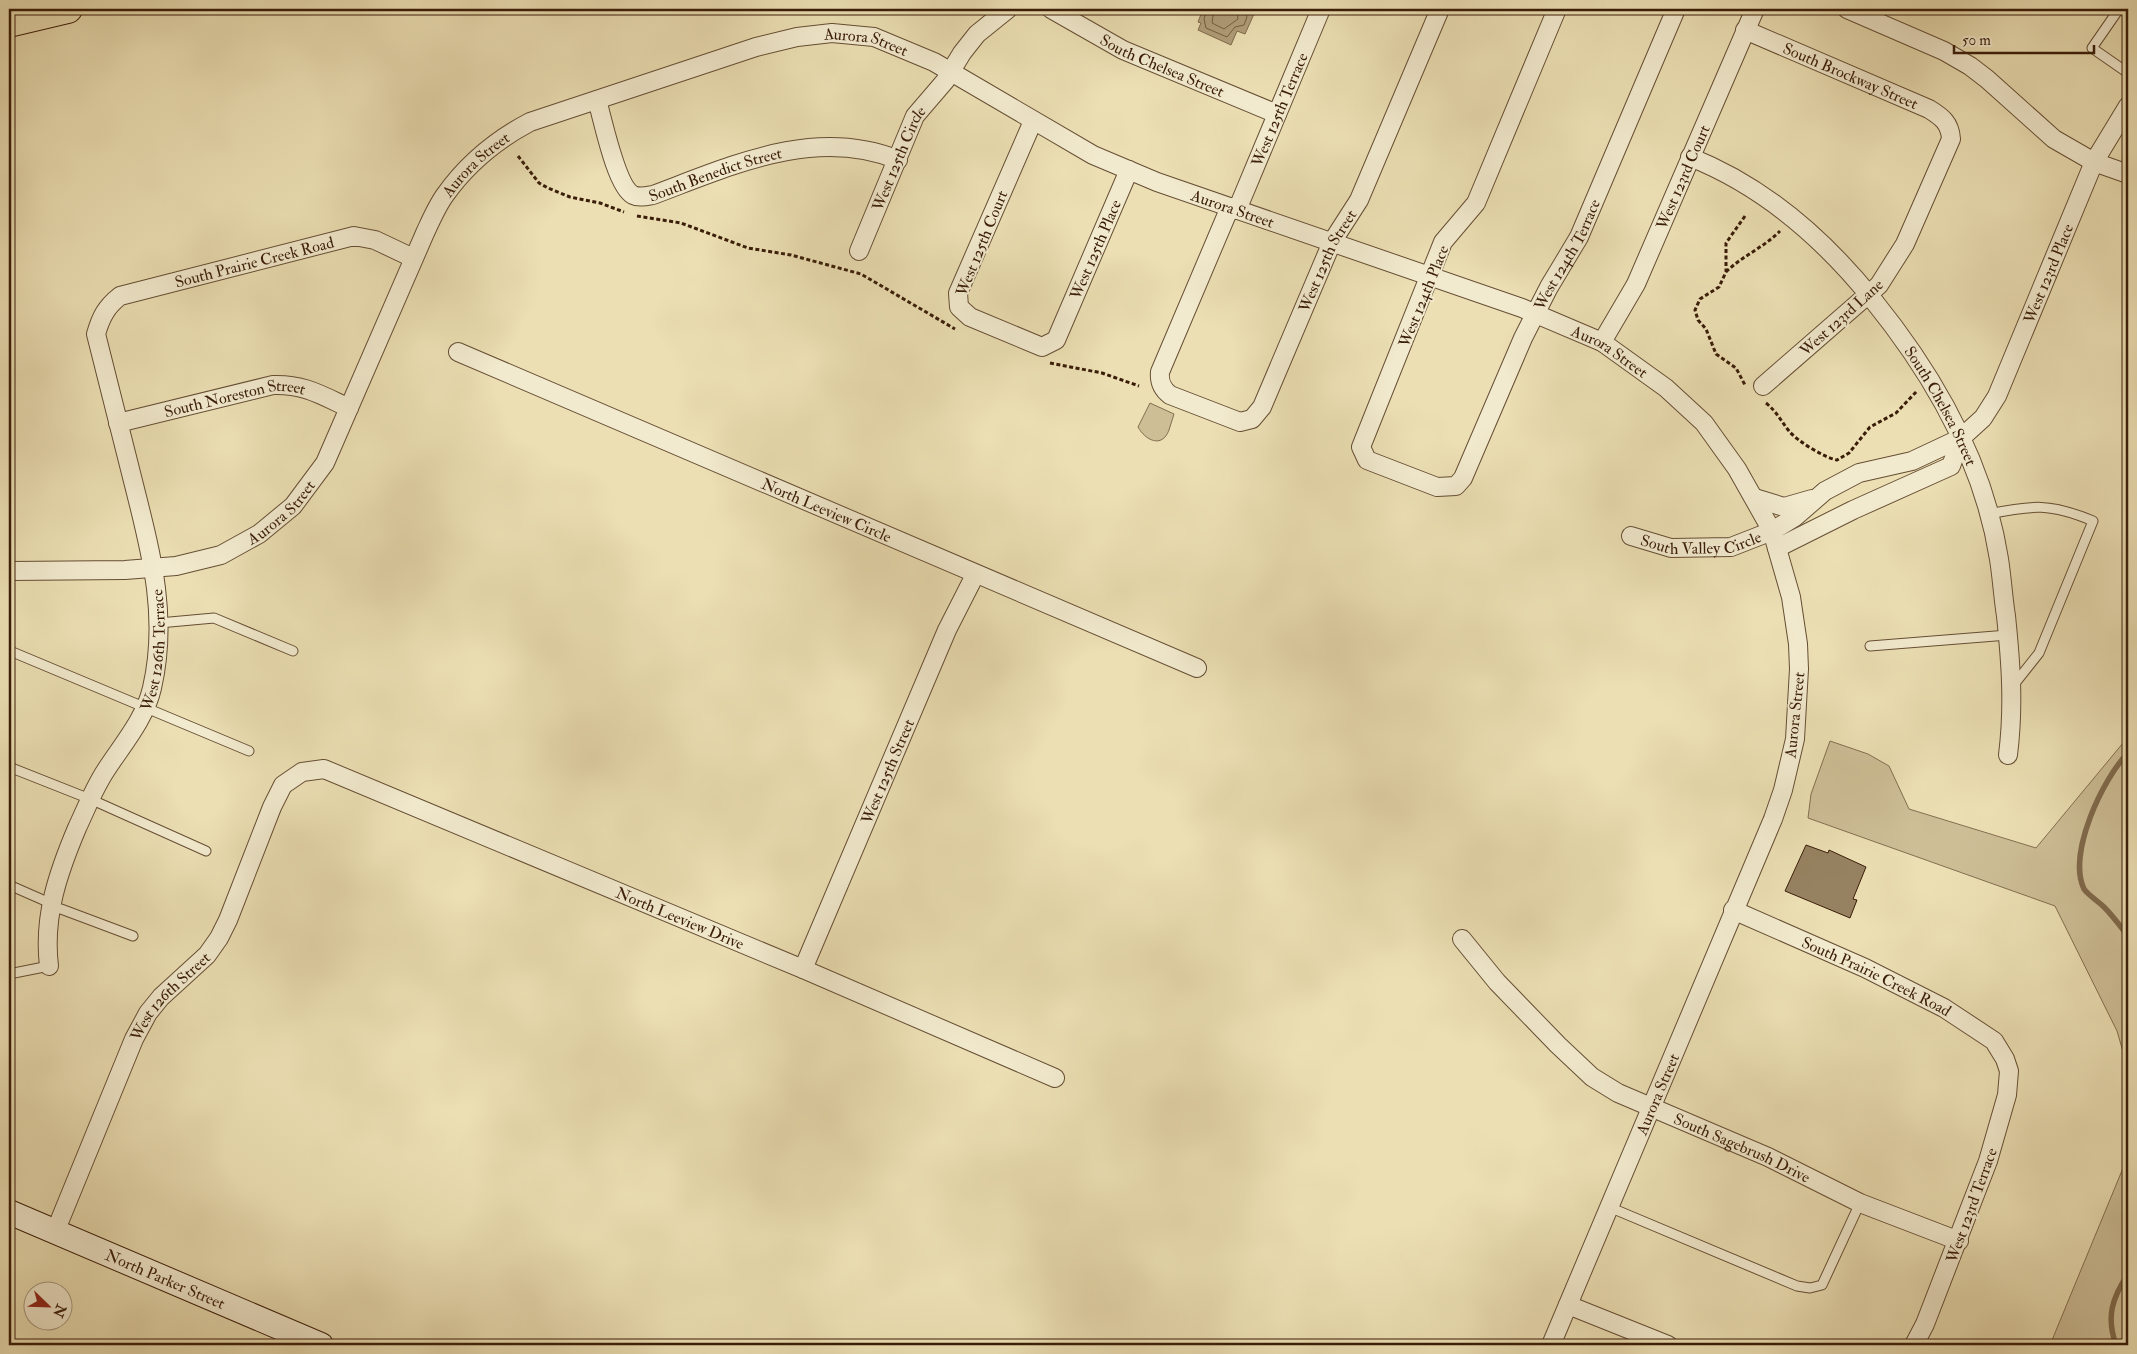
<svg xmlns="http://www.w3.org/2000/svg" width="2137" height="1354" viewBox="0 0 2137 1354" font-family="'IM FELL Double Pica',serif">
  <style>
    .green { fill: #cdbe96; stroke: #846e50 }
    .water { fill: #af9d79; stroke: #806a4c }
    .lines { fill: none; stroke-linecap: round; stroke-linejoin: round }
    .shore { stroke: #745d41; stroke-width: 1 }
    .stream { stroke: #806a4c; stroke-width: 5.5 }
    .building { fill: #968261; stroke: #3a1d09 }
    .lane-casing { stroke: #664e34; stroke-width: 11 }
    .street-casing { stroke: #664e34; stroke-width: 20 }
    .secondary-casing { stroke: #3a1d09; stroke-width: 26 }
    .highway-casing { stroke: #3a1d09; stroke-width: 30 }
    .path { stroke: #3a1d09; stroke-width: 3; stroke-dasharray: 4 2.5; stroke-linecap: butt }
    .lane { stroke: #f2eace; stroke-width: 9 }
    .street { stroke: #f2eace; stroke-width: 18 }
    .secondary { stroke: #f2eace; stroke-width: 24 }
    .highway { stroke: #ebdfb3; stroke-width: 28 }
    .labels { text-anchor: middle; stroke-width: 4; stroke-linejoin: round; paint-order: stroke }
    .street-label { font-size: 16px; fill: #3a1d09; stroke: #f2eace }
  </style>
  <rect width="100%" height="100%" fill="#ebdfb3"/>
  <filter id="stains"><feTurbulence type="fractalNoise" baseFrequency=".004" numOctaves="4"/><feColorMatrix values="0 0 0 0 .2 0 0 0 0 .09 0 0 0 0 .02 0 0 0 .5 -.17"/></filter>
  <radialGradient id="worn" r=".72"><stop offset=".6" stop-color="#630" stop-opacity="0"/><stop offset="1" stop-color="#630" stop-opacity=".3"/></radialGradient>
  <path class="green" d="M1150 403 1174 414C1172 419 1171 425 1169 430 1162 449 1145 440 1138 427Z
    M2128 737V1069L2117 1031 2055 906 1808 818 1811 794 1830 741 1868 754 1889 766 1909 809 2036 848Z
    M2128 1156V1345H2050Z"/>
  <path class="water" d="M1203 9H1243L1254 14 1245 34 1237 31 1231 45 1198 30 1201 23 1198 22Z"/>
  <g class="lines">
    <path class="shore" d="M1207 9 1204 19 1206 28 1227 37 1235 27 1244 25 1247 17 1243 9
      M1214 9 1212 23 1224 29 1238 19 1237 9"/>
    <path class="stream" d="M2128 753C2103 778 2067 854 2084 889 2088 895 2098 901 2104 907 2113 916 2120 926 2128 936
      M2116 1345C2106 1317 2112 1298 2128 1274"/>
  </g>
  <path class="building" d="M1806 845 1828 853 1829 850 1866 867 1853 899 1857 900 1850 918 1785 891Z"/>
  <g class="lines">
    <defs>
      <path id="lane" d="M2119 9 2092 48 2128 73
        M1988 514C2033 505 2050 503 2093 521L2039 653 2012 687
        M159 623 214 618 293 651
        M1870 646 2008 635
        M10 651 249 751
        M9 767 90 799 206 851
        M9 885 50 903
        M50 908 61 909 133 936
        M9 974 49 966
        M1609 1207 1797 1286 1810 1288 1822 1285 1860 1203"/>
      <g id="street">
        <path id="s1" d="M1051 9 1123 50 1277 114"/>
        <path id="s2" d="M1557 9 1476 203 1443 242 1361 447 1367 460 1437 487 1456 486 1463 478 1523 338 1549 287 1579 237 1676 9"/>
        <path d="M1847 9 1944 51 1970 66 1987 79 2054 139 2094 162 2128 174"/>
        <path id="s3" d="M1745 30 1929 109C1942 117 1950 123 1951 139L1905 244 1879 285 1763 386"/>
        <path id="s4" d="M597 100C603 120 616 186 633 195 639 198 647 196 653 195 731 166 815 126 898 160"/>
        <path id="s5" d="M1033 121 958 293 959 307 970 317 1042 347 1056 340 1129 170"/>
        <path id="s6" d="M1690 157C1763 186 1824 239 1873 300 1933 374 1984 463 1999 559 2002 578 2003 597 2006 616 2011 664 2014 707 2008 755"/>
        <path id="s7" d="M1230 207 1160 372C1159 382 1162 389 1170 395L1240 422 1252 419 1262 407 1332 242 1359 200 1440 9"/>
        <path id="s8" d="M1237 210 1321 9"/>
        <path id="s9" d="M859 251 915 116 945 81 962 53 977 34 1008 9"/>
        <path id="s10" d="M1602 342 1636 284 1755 9"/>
        <path id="s11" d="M458 352 1197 668"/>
        <path id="s12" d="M118 423 273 385C304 384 321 395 349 408"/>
        <path d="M1755 498 1784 507 1812 499"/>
        <path id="s13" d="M1631 536 1671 548 1731 547 1772 531 1795 517 1825 491 1859 473 1912 461 1961 438 1983 418 1997 396 2094 162 2128 106"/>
        <path d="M1777 548 1853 510 1951 466 1961 438"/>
        <path id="s14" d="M9 571 125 570 176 566 221 555 259 534 293 506 325 463 425 233C431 220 437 206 445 195 467 164 496 140 530 122L756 47 797 37 832 33 874 37 934 62 1093 155 1157 182 1522 308 1602 342 1666 388 1704 423 1737 469 1772 531 1791 597 1798 644 1799 669 1795 739 1783 790 1773 819 1551 1345"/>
        <path id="s15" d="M1733 910 1865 968 1944 1008 1994 1041 2005 1059 2009 1071 2007 1095 1988 1161 1925 1324 1914 1345"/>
        <path id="s16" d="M1462 939 1497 982 1558 1045 1592 1077 1618 1093 1768 1157 1860 1203 1959 1241"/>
        <path id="s17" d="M49 966C43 916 58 873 77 828 86 809 94 788 106 770 122 745 145 719 152 688 169 614 150 549 132 477 120 429 108 381 96 334 101 317 106 307 120 296L354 236 375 240 413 258"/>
        <path id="s18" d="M803 969 947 630 975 575"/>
        <path id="s19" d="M55 1232 134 1039 148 1013 161 997 207 955 219 938 228 920 272 807 283 785 302 772 324 769 803 969 1055 1078"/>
        <path d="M1568 1305 1668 1345"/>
      </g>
      <g id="secondary">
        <path id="s20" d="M9 1212 321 1345"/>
      </g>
      <path id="highway" d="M9 23 68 9"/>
    </defs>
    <use href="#lane" class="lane-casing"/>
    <use href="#street" class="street-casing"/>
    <use href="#secondary" class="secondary-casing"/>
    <use href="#highway" class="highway-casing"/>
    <path class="path" d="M518 156 539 183 548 188 570 197 600 203 624 212
      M637 216 681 223 748 248 791 255 861 274 955 329
      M1745 216 1726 243V272L1719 287 1700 299 1695 310 1698 320 1706 329 1716 354 1736 368 1745 385
      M1726 272C1742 256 1763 248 1780 231
      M1050 363 1102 373 1139 386
      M1766 403C1777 412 1781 421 1789 431 1797 441 1825 458 1837 460L1849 453 1870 427 1896 413 1917 391"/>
    <use href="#lane" class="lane"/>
    <use href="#street" class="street"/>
    <use href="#secondary" class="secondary"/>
    <use href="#highway" class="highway"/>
  </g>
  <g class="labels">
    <g class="street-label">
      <text dy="6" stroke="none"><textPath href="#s14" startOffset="1112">Aurora Street</textPath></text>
      <text dy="6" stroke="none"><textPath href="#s1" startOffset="125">South Chelsea Street</textPath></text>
      <text dy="6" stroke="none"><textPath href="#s3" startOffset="115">South Brockway Street</textPath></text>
      <text dy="6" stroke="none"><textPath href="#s8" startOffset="109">West 125th Terrace</textPath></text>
      <text dy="6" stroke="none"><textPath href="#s9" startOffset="101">West 125th Circle</textPath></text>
      <text dy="6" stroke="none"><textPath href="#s14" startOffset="692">Aurora Street</textPath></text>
      <text dy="6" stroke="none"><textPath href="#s4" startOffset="189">South Benedict Street</textPath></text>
      <text dy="6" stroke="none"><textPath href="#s10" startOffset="184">West 123rd Court</textPath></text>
      <text dy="6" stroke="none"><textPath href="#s14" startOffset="1518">Aurora Street</textPath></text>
      <text transform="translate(981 243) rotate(-68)" y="6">West 125th Court</text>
      <text dy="6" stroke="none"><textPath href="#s5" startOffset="409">West 125th Place</textPath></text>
      <text dy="6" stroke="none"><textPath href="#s2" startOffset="848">West 124th Terrace</textPath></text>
      <text dy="6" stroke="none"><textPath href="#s17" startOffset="848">South Prairie Creek Road</textPath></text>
      <text dy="6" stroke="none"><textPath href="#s7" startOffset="469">West 125th Street</textPath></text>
      <text dy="6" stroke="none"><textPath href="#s13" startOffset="548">West 123rd Place</textPath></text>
      <text transform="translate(1423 296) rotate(-68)" y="6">West 124th Place</text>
      <text transform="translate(1841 317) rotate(-42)" y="6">West 123rd Lane</text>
      <text dy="6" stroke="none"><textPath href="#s14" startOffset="1922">Aurora Street</textPath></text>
      <text dy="6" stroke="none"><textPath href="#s12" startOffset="120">South Noreston Street</textPath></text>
      <text dy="6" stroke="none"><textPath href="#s6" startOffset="361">South Chelsea Street</textPath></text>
      <text dy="6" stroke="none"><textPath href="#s14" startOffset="288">Aurora Street</textPath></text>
      <text dy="6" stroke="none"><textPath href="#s11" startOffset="401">North Leeview Circle</textPath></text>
      <text dy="6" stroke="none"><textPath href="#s13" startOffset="72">South Valley Circle</textPath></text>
      <text dy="6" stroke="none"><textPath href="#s17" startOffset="340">West 126th Terrace</textPath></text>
      <text transform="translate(1794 715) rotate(-84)" y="6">Aurora Street</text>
      <text dy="6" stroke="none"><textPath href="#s18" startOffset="215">West 125th Street</textPath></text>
      <text dy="6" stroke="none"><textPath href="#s19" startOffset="939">North Leeview Drive</textPath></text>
      <text dy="6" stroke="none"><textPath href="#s15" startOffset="158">South Prairie Creek Road</textPath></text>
      <text dy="6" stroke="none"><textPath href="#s19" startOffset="265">West 126th Street</textPath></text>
      <text transform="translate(1657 1094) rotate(-67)" y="6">Aurora Street</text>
      <text dy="6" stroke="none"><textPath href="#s16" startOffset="356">South Sagebrush Drive</textPath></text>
      <text transform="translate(1971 1205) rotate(-70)" y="6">West 123rd Terrace</text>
      <text dy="6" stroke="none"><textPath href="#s20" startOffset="170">North Parker Street</textPath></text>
    </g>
  </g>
  <rect width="2137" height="1354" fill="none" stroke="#ebdfb3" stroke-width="30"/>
  <rect x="10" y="10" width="2117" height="1334" fill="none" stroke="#3a1d09" stroke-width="2.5"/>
  <rect x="15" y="15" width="2107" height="1324" fill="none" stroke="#3a1d09"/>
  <g transform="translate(48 1306) rotate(113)"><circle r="24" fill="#f2eace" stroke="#a8987f"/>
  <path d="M0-4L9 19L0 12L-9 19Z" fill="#8f2418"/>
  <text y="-8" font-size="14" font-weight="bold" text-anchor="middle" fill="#3a1d09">N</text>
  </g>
  <path d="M1954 45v8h140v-8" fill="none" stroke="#3a1d09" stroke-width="2.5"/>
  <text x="1962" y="45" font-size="15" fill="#3a1d09" stroke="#f2eace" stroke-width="4" paint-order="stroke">50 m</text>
  <rect width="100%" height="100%" filter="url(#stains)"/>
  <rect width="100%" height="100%" fill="url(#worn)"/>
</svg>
